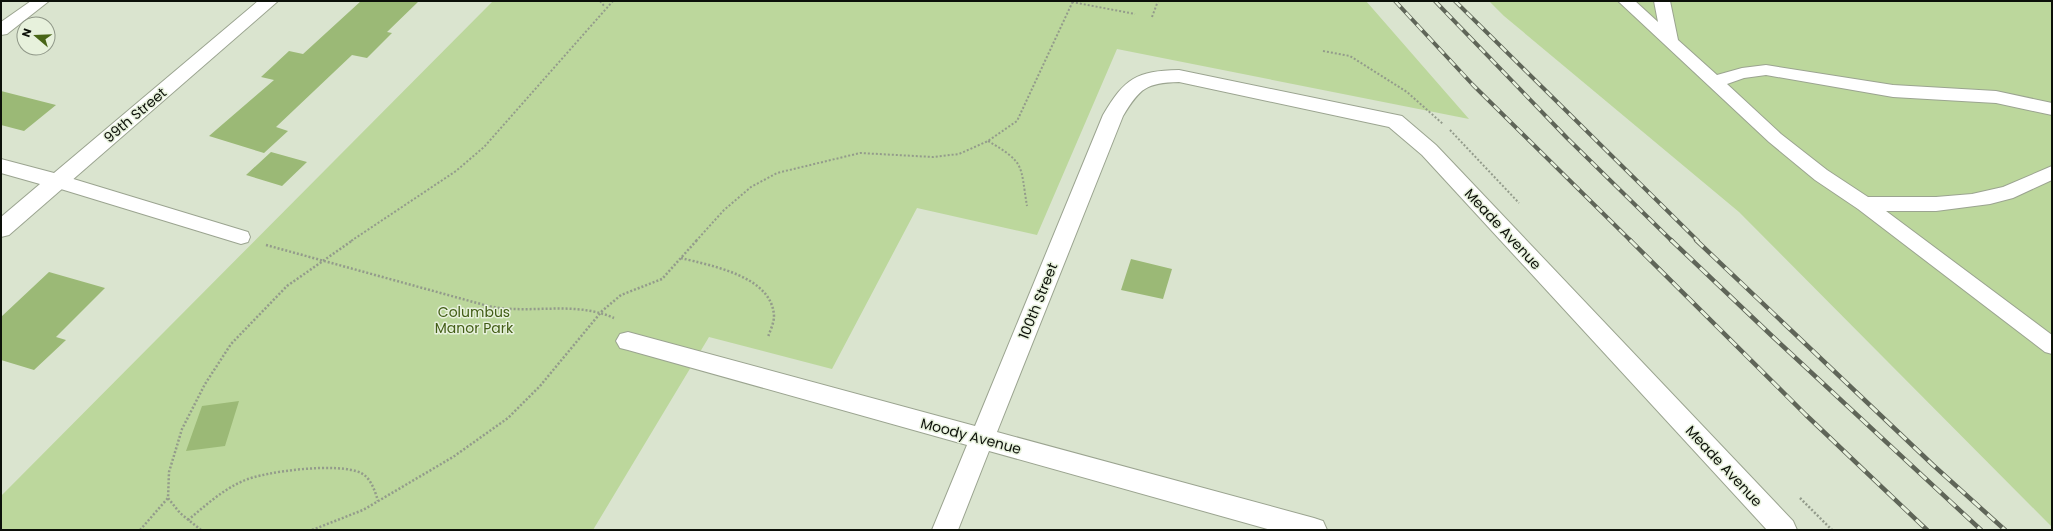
<svg xmlns="http://www.w3.org/2000/svg" width="2053" height="531" viewBox="0 0 2053 531" font-family="Poppins,sans-serif">
  <style>
    .green { fill: #bcd79c }
    .building { fill: #9bb976 }
    .lines { fill: none; stroke-linecap: round; stroke-linejoin: round }
    .lane-casing { stroke: #9ba490; stroke-width: 2 }
    .street-casing { stroke: #9ba490; stroke-width: 2 }
    .path-far1 { stroke: #939b8b; stroke-width: 2; stroke-dasharray: 2 2; stroke-linecap: butt }
    .path { stroke: #939b8b; stroke-width: 2.5; stroke-dasharray: 2 2; stroke-linecap: butt }
    .lane { fill: #fff; fill-rule: evenodd }
    .street { fill: #fff; fill-rule: evenodd }
    .rail-far1-casing { stroke: #5f6558; stroke-width: 4 }
    .rail-casing { stroke: #5f6558; stroke-width: 4.5 }
    .rail-far1 { stroke: #e7f1dc; stroke-width: 2.5; stroke-dasharray: 8; stroke-linecap: butt }
    .rail { stroke: #e7f1dc; stroke-width: 3; stroke-dasharray: 10; stroke-linecap: butt }
    .labels { text-anchor: middle; stroke-width: 3; stroke-linejoin: round; paint-order: stroke }
    .street-label { font-size: 14px; fill: #0c1009; stroke: #e7f1dc }
    .park-label { font-size: 14px; fill: #425d16; stroke: #e7f1dc }
  </style>
  <rect width="100%" height="100%" fill="#dae4cf"/>
  <path class="green" d="M493 1H1366L1469 119 1117 49 1037 235 917 208 832 369 709 337 593 530H1V496Z
    M1489 1H2052V527L1739 212 1504 16Z"/>
  <path class="building" d="M361 1H419L387 32 392 33 367 58 352 55 276 127 288 131 264 153 209 136 274 80 261 77 289 51 303 54Z
    M1 91 56 105 24 131 1 125Z
    M271 152 307 162 282 186 246 175Z
    M1131 259 1172 269 1163 299 1121 290Z
    M49 272 105 288 56 337 66 340 34 370 1 360V317Z
    M239 401 225 446 186 451 202 406Z"/>
  <g class="lines">
    <defs>
      <path id="lane" d="M31 1H49L7 34 1 35V22Z
        M1618 1H1635L1658 22 1654 1H1670L1678 40 1717 75 1742 68 1766 65 1893 85 1996 91 2052 103V115L1996 103 1893 97 1766 75 1744 78 1727 84 1781 134 1827 170 1868 197H1936L1972 194 2003 187 2052 166V180L2013 198 1990 204 1936 211H1886L2052 335V354L2045 352 1858 209 1815 180 1769 142Z
        M57 174 248 232 250 237 248 242 241 244 51 186 48 181 51 176Z"/>
      <path id="street" d="M258 1H278L9 235 1 237V217L40 184 1 173V159L54 173Z
        M1179 70 1402 116 1436 145 1793 521 1797 530H1767L1422 155 1389 127 1179 82C1146 83 1140 88 1123 116L997 432 1314 518 1323 521 1327 530H1271L989 451 958 530H932L967 445 628 350 620 348 616 341 620 334 628 332 975 426 1103 115C1125 78 1136 71 1179 70Z"/>
    </defs>
    <use href="#lane" class="lane-casing"/>
    <use href="#street" class="street-casing"/>
    <path class="path-far1" d="M600 1 605 7
      M1072 2 1135 14
      M1152 17 1158 1
      M1323 51 1350 56 1407 92 1443 124
      M1450 130 1519 203
      M988 141C1026 163 1020 165 1027 206
      M351 241 456 171 484 147 613 1
      M696 241 724 210 751 187 777 173 860 153 933 157 959 154 988 141 1017 121 1073 1"/>
    <path class="path" d="M266 245 488 306C531 315 573 300 614 318
      M681 258C712 266 772 276 774 316 774 323 770 331 768 337
      M1800 498 1832 530
      M188 520C205 506 222 490 243 481 265 471 339 462 361 473 371 478 375 491 378 501
      M140 530 168 498
      M201 530 180 513 168 498 169 472 182 429 205 384 231 344 287 286 353 240
      M312 530 363 510 453 457 508 418 540 386 602 311 621 295 662 279 697 240"/>
    <use href="#lane" class="lane"/>
    <use href="#street" class="street"/>
    <defs>
      <path id="rail-far1" d="M1395 1 1473 85 1631 241
        M1435 1 1567 138 1672 241
        M1455 1 1698 241"/>
      <path id="rail" d="M1630 240 1806 415 1927 530
        M1671 240 1772 336 1981 530
        M1696 240 1933 465 2005 530"/>
    </defs>
    <use href="#rail-far1" class="rail-far1-casing"/>
    <use href="#rail" class="rail-casing"/>
    <use href="#rail-far1" class="rail-far1"/>
    <use href="#rail" class="rail"/>
  </g>
  <g class="labels">
    <g class="street-label">
      <text transform="translate(135 115) rotate(-40)" y="5">99th Street</text>
      <text transform="translate(1503 229) rotate(47)" y="5">Meade Avenue</text>
      <text transform="translate(1038 301) rotate(-68)" y="5">100th Street</text>
      <text transform="translate(971 436) rotate(15)" y="5">Moody Avenue</text>
      <text transform="translate(1724 466) rotate(47)" y="5">Meade Avenue</text>
    </g>
    <g class="park-label">
      <text x="474" y="317">Columbus<tspan x="474" dy="16">Manor Park</tspan></text>
    </g>
  </g>
  <rect width="2053" height="531" fill="none" stroke="#0c1009" stroke-width="4"/>
  <g transform="translate(36 36) rotate(289)"><circle r="19" fill="#e7f1dc" stroke="#8f9788"/>
  <path d="M0-3L7 15L0 10L-7 15Z" fill="#486517"/>
  <text y="-6" font-size="11" font-weight="bold" text-anchor="middle" fill="#0c1009">N</text>
  </g>
</svg>
